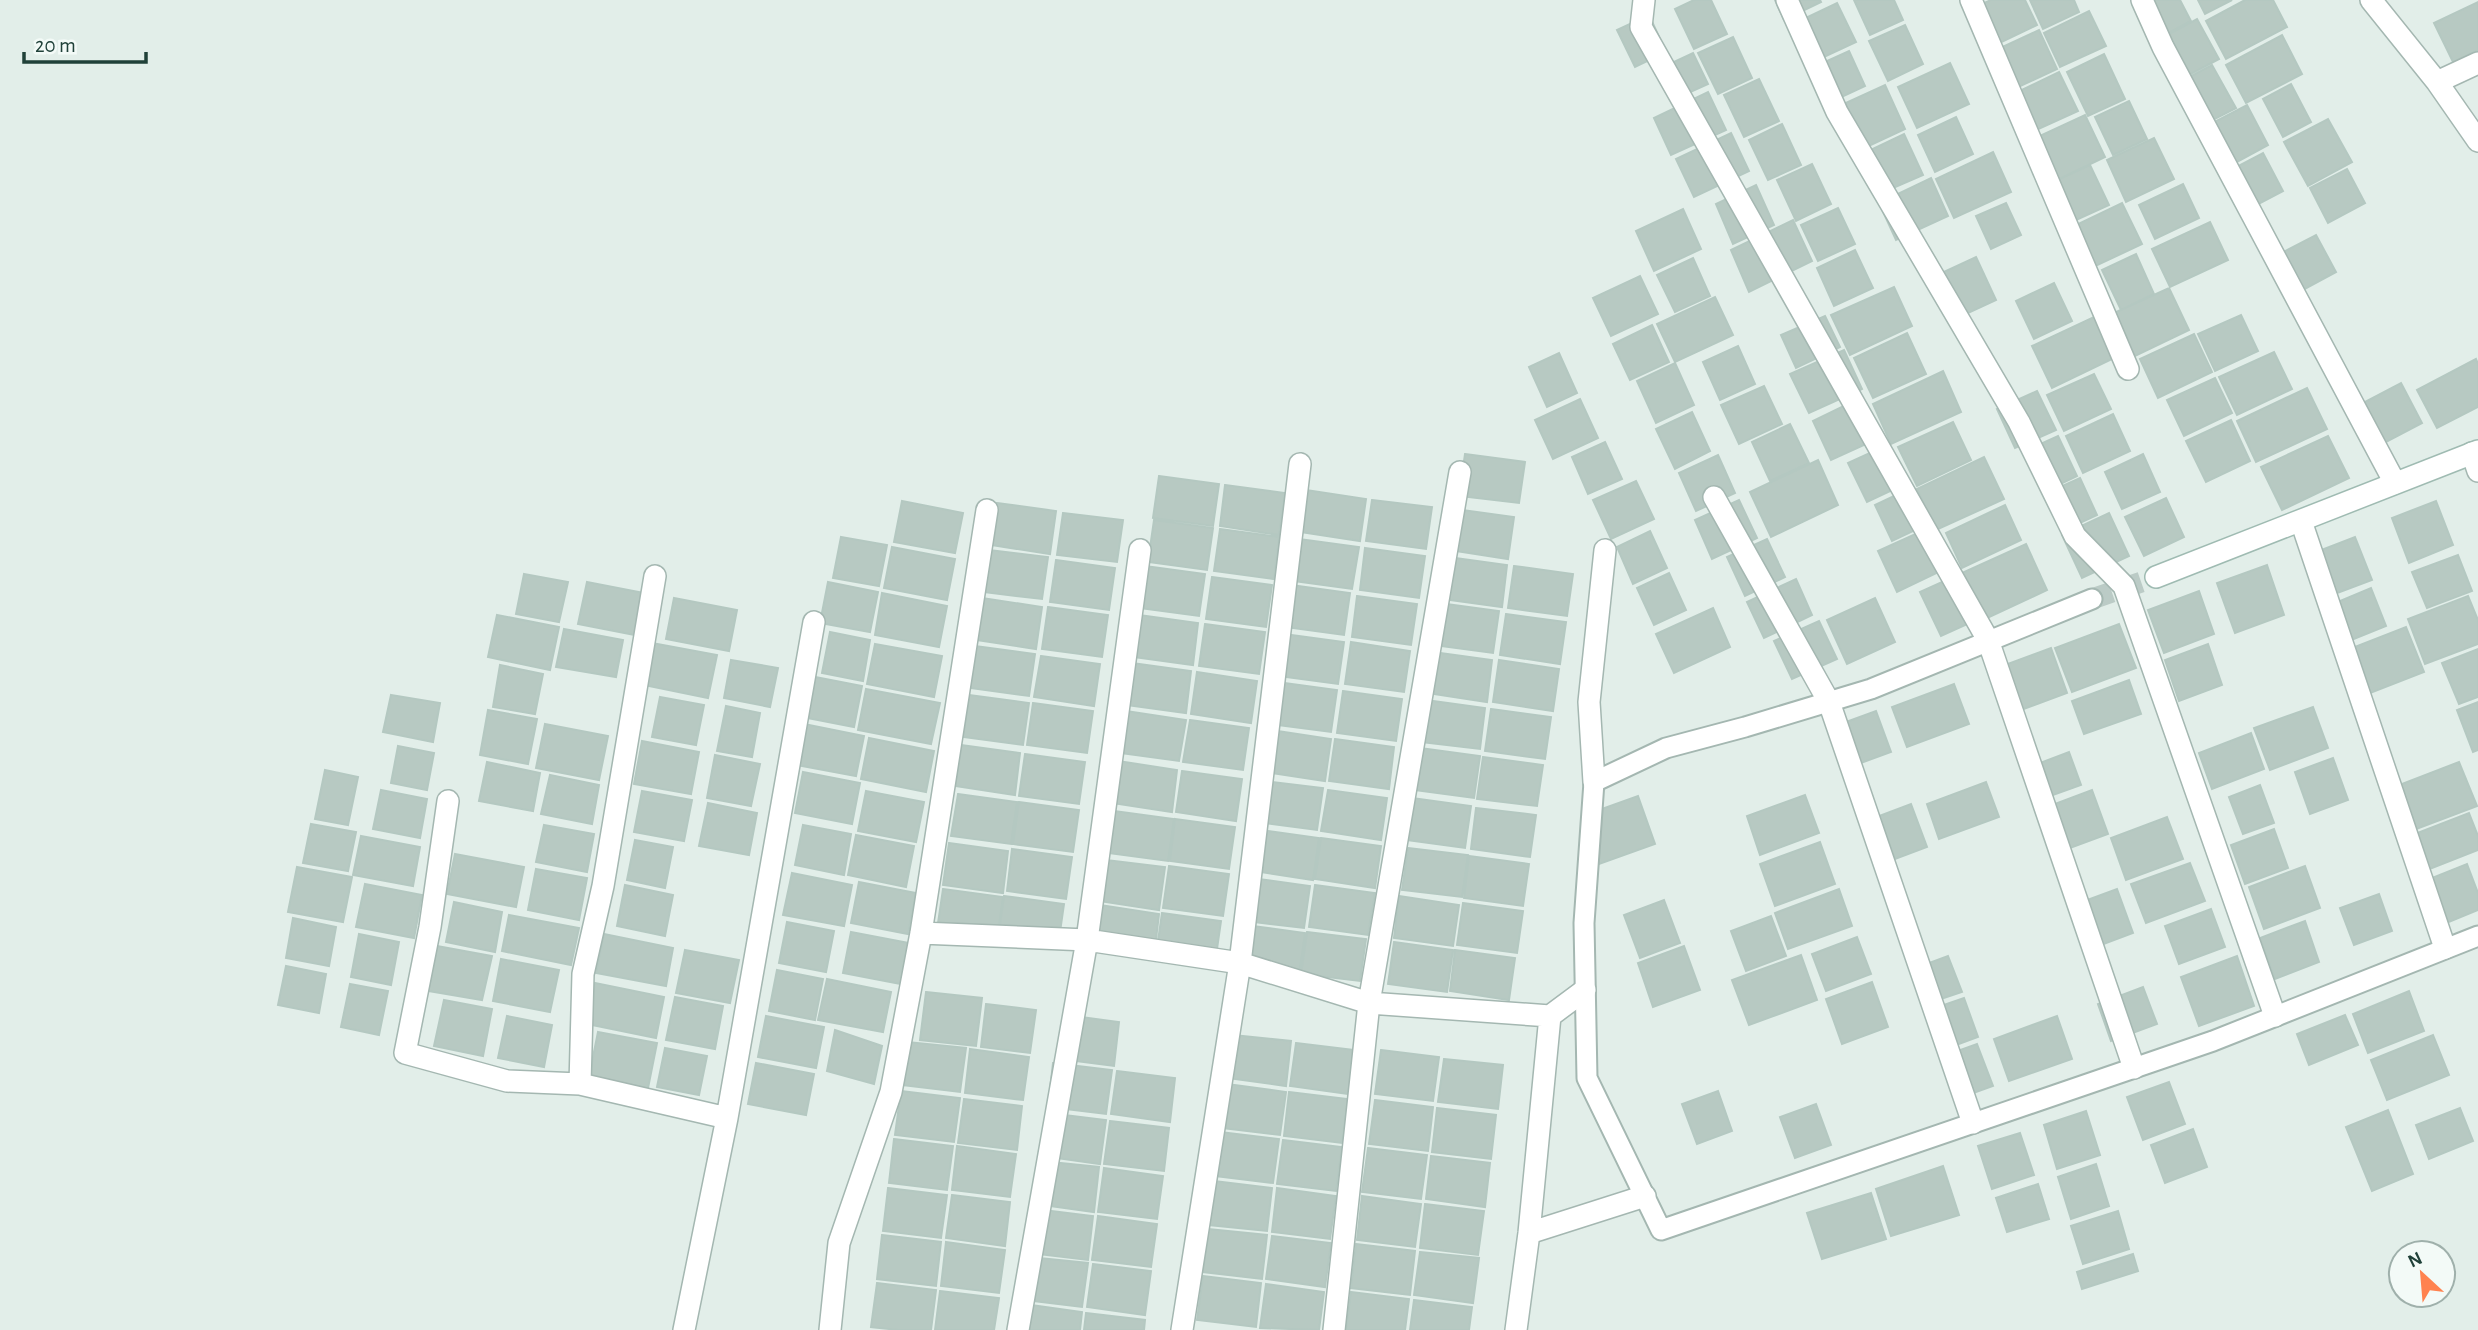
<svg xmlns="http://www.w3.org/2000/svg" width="2478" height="1330" viewBox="0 0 2478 1330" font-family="'Alegreya Sans',sans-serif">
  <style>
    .building { fill: #b7c9c2; stroke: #b4c8c1; stroke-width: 2 }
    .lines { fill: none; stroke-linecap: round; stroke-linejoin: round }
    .street-tunnel { stroke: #bbcbc6; stroke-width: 21; stroke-dasharray: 21 10; stroke-linecap: butt }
    .lane-casing { stroke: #a4b7b1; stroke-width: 23 }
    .street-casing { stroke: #a4b7b1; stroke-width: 24 }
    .secondary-casing { stroke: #9fbbb2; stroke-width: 24 }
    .lane { stroke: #fff; stroke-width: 19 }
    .street { stroke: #fff; stroke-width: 21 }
    .secondary { stroke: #fff; stroke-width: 21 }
  </style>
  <rect width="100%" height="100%" fill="#e2eee9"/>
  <path class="building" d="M1694 0H1711L1727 34 1694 49 1675 9Z
    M1775 0H1820L1821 2 1784 20Z
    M1854 0H1894L1903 20 1870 35Z
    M1991 0H2025L2037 25 1985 50 1966 11Z
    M2030 0H2074L2079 12 2043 29Z
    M2139 0H2180L2191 21 2159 38Z
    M2198 0H2232L2205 14Z
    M2245 0H2273L2287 27 2226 59 2206 21Z
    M2478 2V50L2453 62 2434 23Z
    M1837 3 1856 42 1809 64 1791 25Z
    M2089 11 2106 46 2060 67 2044 33Z
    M1649 15 1666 52 1635 67 1617 30Z
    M2197 19 2219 59 2183 78 2162 38Z
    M1905 25 1923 64 1888 81 1869 41Z
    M2039 30 2057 69 2014 89 1996 50Z
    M2282 35 2302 74 2246 103 2226 65Z
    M1733 37 1752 78 1718 94 1698 53Z
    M1849 51 1865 86 1833 101 1816 66Z
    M1693 53 1708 84 1675 99 1661 68Z
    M2104 54 2125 99 2088 116 2067 72Z
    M1950 63 1969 104 1917 128 1898 87Z
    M2212 65 2236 108 2203 125 2180 82Z
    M2059 72 2078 111 2021 137 2003 99Z
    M1759 79 1779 121 1744 137 1724 95Z
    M2291 84 2311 122 2283 137 2263 99Z
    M1885 85 1905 129 1858 151 1837 107Z
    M1708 92 1726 130 1671 155 1654 118Z
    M2129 101 2147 139 2113 155 2095 117Z
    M2247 105 2268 145 2226 168 2205 127Z
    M2085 115 2105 157 2049 184 2029 141Z
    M1956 117 1973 154 1935 172 1918 135Z
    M2328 119 2352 162 2308 186 2284 142Z
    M1782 124 1801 165 1768 180 1749 140Z
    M1731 133 1749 171 1694 197 1676 159Z
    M1904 134 1923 175 1877 195 1858 156Z
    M2154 138 2174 179 2126 202 2107 160Z
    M1993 152 2011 192 1954 218 1936 179Z
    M2263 153 2283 191 2249 209 2229 171Z
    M1812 164 1831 204 1796 221 1777 180Z
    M2090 165 2109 205 2074 221 2055 181Z
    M2347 169 2365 203 2328 223 2310 188Z
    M1931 178 1948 216 1896 240 1879 203Z
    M2183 184 2199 218 2155 239 2139 205Z
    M1756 185 1774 225 1733 244 1716 204Z
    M2006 203 2021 235 1991 249 1976 216Z
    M2122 203 2142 244 2089 269 2070 228Z
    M1838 208 1855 244 1818 261 1801 225Z
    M1683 209 1701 249 1654 271 1636 231Z
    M1793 220 1812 261 1749 292 1731 250Z
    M2210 222 2228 260 2170 287 2152 249Z
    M2316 235 2336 272 2290 297 2270 259Z
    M1855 250 1873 288 1834 306 1817 268Z
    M2136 254 2154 294 2121 310 2102 270Z
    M1976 257 1996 300 1953 320 1933 277Z
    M1693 258 1710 296 1675 312 1657 275Z
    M1640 276 1658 314 1611 336 1593 298Z
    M2054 283 2072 321 2034 339 2016 301Z
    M1894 287 1912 326 1850 355 1831 315Z
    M2169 288 2189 330 2135 356 2114 313Z
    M1715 297 1733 335 1675 362 1657 324Z
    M2241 315 2258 351 2215 371 2198 334Z
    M1825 316 1840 347 1796 368 1781 335Z
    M2094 317 2114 358 2052 388 2032 346Z
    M1652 325 1669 362 1630 380 1613 344Z
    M1907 333 1926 374 1873 398 1854 358Z
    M2194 334 2212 372 2158 398 2140 359Z
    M1738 346 1755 384 1720 400 1703 362Z
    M1844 350 1862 389 1809 413 1790 374Z
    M2274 352 2292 389 2237 415 2219 377Z
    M1559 353 1577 393 1547 407 1529 367Z
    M2476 359 2478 364V407L2437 428 2417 390Z
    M1675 363 1694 405 1656 423 1637 381Z
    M1943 371 1961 412 1891 444 1873 404Z
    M2094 374 2111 409 2064 431 2047 395Z
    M2215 378 2232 413 2184 436 2167 400Z
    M2401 383 2422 423 2367 452 2346 412Z
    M1764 386 1782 424 1739 444 1721 405Z
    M2307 388 2327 429 2256 462 2237 421Z
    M2037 391 2056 430 2015 448 1997 409Z
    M1580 399 1598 438 1553 459 1535 420Z
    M1858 399 1877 439 1831 460 1813 421Z
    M1692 412 1710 451 1675 469 1656 429Z
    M2113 414 2130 451 2083 473 2066 436Z
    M2231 420 2250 461 2206 482 2186 441Z
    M1953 422 1971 460 1917 486 1898 447Z
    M1790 424 1809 463 1770 481 1752 442Z
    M2058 436 2077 476 2044 492 2025 451Z
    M2328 436 2349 478 2282 510 2261 467Z
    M1605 442 1622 479 1588 494 1572 457Z
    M1885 446 1903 485 1867 502 1848 463Z
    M1465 454 1525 462 1519 503 1459 496Z
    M2143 454 2160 492 2122 509 2105 472Z
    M1718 455 1735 493 1696 511 1679 473Z
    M1984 457 2004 499 1936 530 1917 489Z
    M1818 460 1838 505 1771 537 1750 492Z
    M1159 476 1219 484 1213 526 1153 518Z
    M2080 478 2097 515 2067 529 2049 492Z
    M1636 481 1654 519 1611 539 1593 500Z
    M1225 485 1285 493 1279 535 1220 526Z
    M1913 487 1930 523 1892 541 1875 505Z
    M1306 490 1366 499 1360 541 1300 532Z
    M2166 498 2184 537 2144 556 2125 517Z
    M1372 500 1432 507 1426 549 1366 541Z
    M1739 500 1757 538 1712 559 1695 520Z
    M902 501 963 513 955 553 894 542Z
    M2436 501 2453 545 2409 563 2392 518Z
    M997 503 1056 511 1050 554 991 545Z
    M2005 505 2021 540 1962 568 1946 533Z
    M1455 509 1514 517 1508 559 1449 550Z
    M1063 513 1123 520 1117 562 1057 555Z
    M2109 513 2129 556 2082 578 2062 535Z
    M1154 520 1213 528 1207 570 1148 562Z
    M1933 526 1951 566 1897 592 1878 551Z
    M1220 529 1279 537 1274 579 1214 571Z
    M1650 531 1667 568 1633 584 1617 547Z
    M841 537 887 545 879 586 833 578Z
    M2355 537 2372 580 2332 595 2316 552Z
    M1299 539 1359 547 1352 589 1293 581Z
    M1767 539 1785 577 1745 596 1727 557Z
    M2026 544 2047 590 1983 620 1962 573Z
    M892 547 955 559 947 600 884 588Z
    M1365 548 1425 556 1419 598 1360 590Z
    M989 550 1048 557 1042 599 983 592Z
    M2458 555 2472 591 2427 608 2412 572Z
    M1448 557 1507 565 1502 607 1442 599Z
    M1056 560 1115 568 1109 610 1050 602Z
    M2267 565 2284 615 2235 633 2217 583Z
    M1145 566 1205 574 1199 616 1139 608Z
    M1514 566 1573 574 1567 616 1508 608Z
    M1669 573 1686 610 1654 625 1637 588Z
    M524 574 568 582 559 622 516 614Z
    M1212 577 1272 585 1266 627 1206 619Z
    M1953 577 1974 621 1941 636 1920 592Z
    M1796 579 1812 615 1764 638 1747 602Z
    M587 582 644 593 635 635 578 624Z
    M828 582 878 592 870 632 820 623Z
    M1291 585 1350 593 1344 635 1285 627Z
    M2371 588 2386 626 2344 643 2328 606Z
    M2199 591 2214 634 2164 653 2148 610Z
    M882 593 947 606 939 647 875 635Z
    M1357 596 1417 604 1411 645 1352 637Z
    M2468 596 2478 620V644L2425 664 2408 619Z
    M674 598 737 610 729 651 666 639Z
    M982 598 1042 607 1036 649 976 640Z
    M1875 598 1895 642 1847 664 1827 620Z
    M1439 603 1499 611 1493 653 1433 645Z
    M1048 607 1108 615 1102 657 1042 649Z
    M1713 608 1730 647 1674 673 1656 634Z
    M1506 614 1566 622 1560 664 1500 655Z
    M497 615 559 627 550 670 488 657Z
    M1139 615 1198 623 1193 665 1133 657Z
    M1819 621 1837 659 1792 679 1774 641Z
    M1205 624 1265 632 1259 674 1199 666Z
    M2119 624 2136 668 2072 692 2055 648Z
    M2406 627 2424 672 2365 695 2347 650Z
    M564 629 623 640 616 677 556 667Z
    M830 632 870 640 863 681 822 673Z
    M1284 634 1344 642 1338 684 1278 676Z
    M1351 642 1410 651 1404 692 1345 684Z
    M652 643 717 655 708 698 644 685Z
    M875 644 942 656 934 697 867 684Z
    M2208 644 2222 685 2179 701 2165 660Z
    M975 646 1035 654 1029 696 970 688Z
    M2051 648 2067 693 2010 714 1994 669Z
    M2478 649V697L2459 704 2442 663Z
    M1433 652 1492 660 1487 702 1427 693Z
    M1041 656 1100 664 1094 706 1034 697Z
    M731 660 778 668 770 707 724 698Z
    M1499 660 1559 669 1553 711 1493 702Z
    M1132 663 1191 671 1186 713 1126 705Z
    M500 665 543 674 535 714 493 707Z
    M1197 672 1257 681 1251 723 1191 714Z
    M805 675 862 686 854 727 797 716Z
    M2129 680 2141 714 2084 734 2072 701Z
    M1277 682 1337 690 1331 732 1271 724Z
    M1954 684 1969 724 1907 747 1892 707Z
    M866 689 940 703 931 744 858 730Z
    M1343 691 1402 699 1396 741 1337 733Z
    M391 695 440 703 433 742 383 732Z
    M969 695 1029 703 1023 745 963 737Z
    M660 697 704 705 696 745 652 737Z
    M1426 700 1485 708 1480 749 1420 742Z
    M2478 702V750L2473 752 2457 710Z
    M1033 703 1093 711 1087 753 1027 745Z
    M726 706 760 713 752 757 717 751Z
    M2313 707 2328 748 2270 770 2254 728Z
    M1491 709 1551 717 1545 759 1485 751Z
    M488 710 537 719 528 764 480 755Z
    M1126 711 1186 720 1179 761 1120 753Z
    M1876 711 1891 752 1847 768 1832 727Z
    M1190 720 1249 728 1243 770 1183 762Z
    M799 723 864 736 856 776 791 764Z
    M545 724 608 736 599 780 536 768Z
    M1271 730 1331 739 1325 781 1265 772Z
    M2251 733 2264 769 2212 789 2199 753Z
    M869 738 934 751 926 792 861 779Z
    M1335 739 1394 747 1389 789 1329 781Z
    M642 741 699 752 691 794 634 784Z
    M961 745 1020 753 1015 795 955 786Z
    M398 746 434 753 427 790 391 783Z
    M1420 748 1480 756 1474 798 1414 790Z
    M2069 752 2081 785 2039 800 2027 768Z
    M1025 754 1085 762 1079 804 1019 796Z
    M715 755 760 764 751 806 707 798Z
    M1483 757 1543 765 1537 806 1477 799Z
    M2333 758 2348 800 2310 814 2295 772Z
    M1118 761 1177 770 1172 812 1112 803Z
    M487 762 540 773 533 811 479 801Z
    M2459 762 2477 806 2411 831 2394 787Z
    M325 770 358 777 348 825 315 819Z
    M1182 771 1242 779 1236 821 1176 812Z
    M803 772 860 783 852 824 795 813Z
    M550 775 599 785 592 824 541 814Z
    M1263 781 1323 788 1317 830 1257 822Z
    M1986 782 1999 817 1939 839 1927 804Z
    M2260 785 2274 823 2243 834 2229 797Z
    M381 790 427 799 420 838 373 829Z
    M1328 790 1387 798 1381 840 1321 831Z
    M2092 790 2108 834 2051 855 2036 811Z
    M642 791 692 800 684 841 634 832Z
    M866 791 924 802 916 842 858 831Z
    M958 794 1017 802 1011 844 951 836Z
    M1805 795 1819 833 1760 855 1747 816Z
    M1638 796 1655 844 1599 864 1582 816Z
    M1412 798 1471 806 1465 848 1406 840Z
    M1019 802 1079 810 1073 852 1013 844Z
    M708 803 757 813 749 855 699 846Z
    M1911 804 1927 847 1895 859 1879 816Z
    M1476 808 1536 815 1530 857 1471 849Z
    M1114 811 1174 819 1168 861 1108 853Z
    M2469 813 2478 836V850L2422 872 2407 837Z
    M2167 817 2183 859 2126 880 2111 838Z
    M1175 819 1235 827 1229 869 1170 861Z
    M311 824 356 832 348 871 303 863Z
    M544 825 594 834 587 872 536 862Z
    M803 825 851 834 844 875 795 865Z
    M2274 829 2288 868 2245 884 2231 845Z
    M1260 830 1319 838 1313 880 1254 871Z
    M856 835 914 846 906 887 848 875Z
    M361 836 420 847 413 886 353 875Z
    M1321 838 1381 846 1375 888 1315 879Z
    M635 840 673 847 665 888 627 880Z
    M1820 842 1835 884 1775 906 1760 864Z
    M949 843 1008 851 1003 893 943 885Z
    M1408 848 1468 855 1462 897 1402 890Z
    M1012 849 1072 857 1066 899 1007 891Z
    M455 854 524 867 516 907 447 894Z
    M1469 856 1529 864 1523 906 1464 898Z
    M1106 860 1165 867 1159 910 1099 901Z
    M2190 863 2205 901 2146 923 2131 884Z
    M2467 864 2478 893V910L2444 924 2427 880Z
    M1169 866 1229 874 1223 916 1163 908Z
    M2305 866 2320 908 2264 929 2249 887Z
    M297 867 352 877 343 922 288 912Z
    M536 869 587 878 579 920 528 910Z
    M792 873 852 885 844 926 783 915Z
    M1251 878 1310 886 1304 928 1245 921Z
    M859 882 916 893 908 934 851 923Z
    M365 884 422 895 414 938 356 927Z
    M625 885 673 895 665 936 617 926Z
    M1315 885 1375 893 1368 935 1309 927Z
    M943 889 1003 897 997 939 937 930Z
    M1839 889 1852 926 1788 949 1775 913Z
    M2117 889 2133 933 2085 951 2068 907Z
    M2379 894 2392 931 2354 945 2340 908Z
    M1004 896 1064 904 1058 946 998 938Z
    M1399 896 1459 905 1453 946 1394 938Z
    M1664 900 1680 943 1640 958 1624 915Z
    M454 902 502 912 495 952 446 942Z
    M1463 903 1523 911 1517 953 1457 945Z
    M1100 905 1159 914 1154 956 1094 947Z
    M2211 909 2225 947 2179 964 2165 926Z
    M1162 913 1221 921 1215 963 1156 955Z
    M509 915 579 928 571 965 502 951Z
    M1771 916 1786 956 1746 971 1731 931Z
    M293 918 336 927 329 966 286 958Z
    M2305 921 2319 962 2275 979 2260 938Z
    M787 922 834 931 826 972 779 963Z
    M1245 925 1305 933 1299 975 1239 966Z
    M851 932 909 943 901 984 843 973Z
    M1307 932 1366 939 1360 981 1301 974Z
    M359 934 399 942 391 985 351 977Z
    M604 934 673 948 666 986 596 973Z
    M1857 937 1871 974 1826 991 1812 954Z
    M1394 942 1453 950 1447 992 1388 984Z
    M437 946 492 956 482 1000 428 991Z
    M1684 946 1700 990 1653 1007 1638 963Z
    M685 950 739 960 730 1003 676 993Z
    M1455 950 1515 958 1509 1000 1450 991Z
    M1801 955 1817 1000 1749 1025 1732 980Z
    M1948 956 1962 992 1923 1005 1910 970Z
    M2237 956 2254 1006 2199 1026 2181 977Z
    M501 959 559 970 550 1012 493 1001Z
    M286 966 326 974 319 1013 278 1005Z
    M777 970 823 979 815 1020 769 1011Z
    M827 979 891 992 883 1032 818 1020Z
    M1872 982 1888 1027 1842 1044 1826 999Z
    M595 983 664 997 656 1038 587 1024Z
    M350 984 388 991 379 1035 341 1027Z
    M2143 987 2157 1024 2111 1041 2098 1004Z
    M2409 991 2424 1031 2368 1053 2353 1014Z
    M926 992 982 998 976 1046 920 1040Z
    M675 997 723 1006 715 1049 666 1040Z
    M1964 998 1978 1037 1940 1051 1926 1011Z
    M444 1000 492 1009 483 1056 434 1046Z
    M986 1004 1036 1010 1030 1053 981 1047Z
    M2345 1015 2358 1045 2309 1065 2297 1034Z
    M507 1016 552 1025 544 1067 498 1058Z
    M766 1016 824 1027 816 1068 758 1057Z
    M2057 1016 2072 1059 2009 1081 1994 1039Z
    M1081 1017 1119 1022 1114 1066 1075 1061Z
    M835 1030 882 1046 874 1084 827 1071Z
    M598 1032 657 1043 648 1088 589 1077Z
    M1233 1035 1291 1041 1286 1086 1227 1078Z
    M2433 1035 2449 1075 2387 1100 2371 1060Z
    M907 1042 966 1048 960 1092 901 1085Z
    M1296 1043 1355 1050 1349 1094 1290 1086Z
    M1977 1044 1993 1086 1965 1096 1949 1054Z
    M665 1048 707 1056 699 1095 657 1087Z
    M970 1049 1029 1057 1023 1100 965 1093Z
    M1381 1050 1439 1057 1433 1101 1375 1094Z
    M1444 1059 1503 1065 1498 1109 1438 1102Z
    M756 1063 814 1074 806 1115 748 1104Z
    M1053 1063 1112 1070 1106 1114 1048 1107Z
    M1117 1071 1175 1078 1170 1122 1111 1114Z
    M2169 1082 2185 1124 2143 1140 2127 1097Z
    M1227 1084 1286 1092 1280 1135 1221 1128Z
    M901 1091 960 1098 954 1142 895 1135Z
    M1718 1091 1732 1131 1697 1144 1682 1104Z
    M1289 1092 1348 1099 1342 1143 1284 1136Z
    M964 1099 1022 1106 1017 1150 958 1143Z
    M1375 1100 1433 1107 1428 1151 1369 1144Z
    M1816 1104 1831 1145 1795 1158 1780 1117Z
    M1437 1108 1496 1115 1491 1159 1432 1152Z
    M2460 1108 2473 1141 2429 1159 2416 1125Z
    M2388 1110 2413 1174 2372 1191 2346 1127Z
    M2086 1111 2100 1155 2057 1169 2044 1125Z
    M1048 1113 1106 1120 1100 1164 1042 1156Z
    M1110 1121 1169 1128 1164 1171 1104 1164Z
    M2193 1129 2207 1167 2165 1183 2151 1145Z
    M1220 1132 1279 1139 1273 1183 1214 1176Z
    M2020 1133 2034 1175 1992 1189 1978 1146Z
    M894 1139 953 1146 947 1190 889 1183Z
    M1283 1140 1342 1147 1336 1191 1277 1184Z
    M957 1146 1016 1154 1010 1197 952 1190Z
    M1368 1148 1427 1155 1421 1199 1362 1192Z
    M1431 1156 1490 1163 1485 1207 1426 1199Z
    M1041 1161 1099 1167 1094 1212 1035 1204Z
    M2096 1164 2109 1206 2071 1219 2058 1177Z
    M1943 1166 1959 1215 1891 1236 1876 1189Z
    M1104 1168 1163 1176 1157 1219 1098 1212Z
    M1214 1181 1272 1188 1267 1231 1209 1225Z
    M2038 1184 2049 1219 2007 1232 1996 1198Z
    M888 1188 947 1195 941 1238 883 1231Z
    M1277 1188 1336 1196 1330 1239 1272 1232Z
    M1871 1193 1886 1239 1822 1259 1807 1213Z
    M952 1195 1010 1202 1005 1246 946 1238Z
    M1362 1196 1421 1204 1415 1247 1357 1240Z
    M1425 1204 1484 1211 1478 1255 1420 1248Z
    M1035 1209 1093 1216 1088 1260 1029 1253Z
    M2118 1211 2129 1249 2083 1264 2071 1226Z
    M1098 1216 1157 1224 1151 1267 1092 1260Z
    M1208 1229 1267 1235 1262 1279 1203 1272Z
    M882 1235 941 1242 936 1286 877 1279Z
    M1272 1236 1331 1243 1325 1287 1266 1279Z
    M946 1242 1005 1250 999 1293 941 1286Z
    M1356 1244 1415 1251 1410 1295 1351 1288Z
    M1420 1252 1479 1258 1473 1303 1414 1295Z
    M2133 1254 2138 1271 2082 1289 2077 1272Z
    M1029 1257 1088 1263 1082 1307 1024 1300Z
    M1093 1264 1151 1271 1145 1315 1087 1307Z
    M1203 1276 1261 1283 1256 1327 1197 1320Z
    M877 1283 936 1290 931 1330H898L871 1327Z
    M1266 1284 1324 1292 1319 1330 1260 1328Z
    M940 1291 999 1298 994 1330H935Z
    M1351 1292 1409 1299 1405 1330H1346Z
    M1414 1300 1472 1307 1469 1330H1410Z
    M1024 1304 1082 1312 1080 1330H1020Z
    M1086 1313 1145 1320 1144 1330H1084Z"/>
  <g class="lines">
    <path class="street-tunnel" d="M2092 599 2156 577"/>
    <defs>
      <path id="lane" d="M2092 599 1871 689 1745 727 1666 748 1594 782 1584 923 1587 1078 1661 1230 2213 1041 2478 936"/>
      <path id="street" d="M1644 0 1641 27 1988 640 2134 1068
        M1787 0 1837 112 2019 422 2075 536 2124 586 2275 1016
        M1971 0 2128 369
        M2142 0 2163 47 2395 483
        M2371 0 2437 82 2478 141
        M2437 82 2478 63
        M2472 453 2478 471
        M1714 497 1829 702 1973 1123
        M2301 521 2445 948
        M1594 782 1589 702 1605 550
        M448 801 430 927 405 1053 507 1081 580 1084 727 1118
        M921 933 1087 940 1240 963 1369 1003 1550 1016 1585 990
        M580 1084 583 974 603 886 655 576
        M1529 1233 1645 1196
        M684 1330 727 1118 814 622
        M830 1330 839 1243 891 1092 921 933 987 510
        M1018 1330 1087 940 1140 550
        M1182 1330 1240 963 1300 464
        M1334 1330 1369 1003 1460 472
        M1516 1330 1529 1233 1550 1016"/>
      <path id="secondary" d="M2156 577 2478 451"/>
    </defs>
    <use href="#lane" class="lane-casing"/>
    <use href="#street" class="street-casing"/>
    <use href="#secondary" class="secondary-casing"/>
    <use href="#lane" class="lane"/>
    <use href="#street" class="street"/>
    <use href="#secondary" class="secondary"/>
  </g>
  <g transform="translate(2422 1274) rotate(334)"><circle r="33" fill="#f3faf7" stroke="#9fb0ab" stroke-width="2"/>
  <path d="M0-5L12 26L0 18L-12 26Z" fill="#ff824f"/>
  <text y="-10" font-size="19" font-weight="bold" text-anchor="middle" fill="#204139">N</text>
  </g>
  <path d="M24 52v10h122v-10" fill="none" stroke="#204139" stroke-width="3.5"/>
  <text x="35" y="52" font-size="21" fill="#204139" stroke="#f3faf7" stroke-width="5" paint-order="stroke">20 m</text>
</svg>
